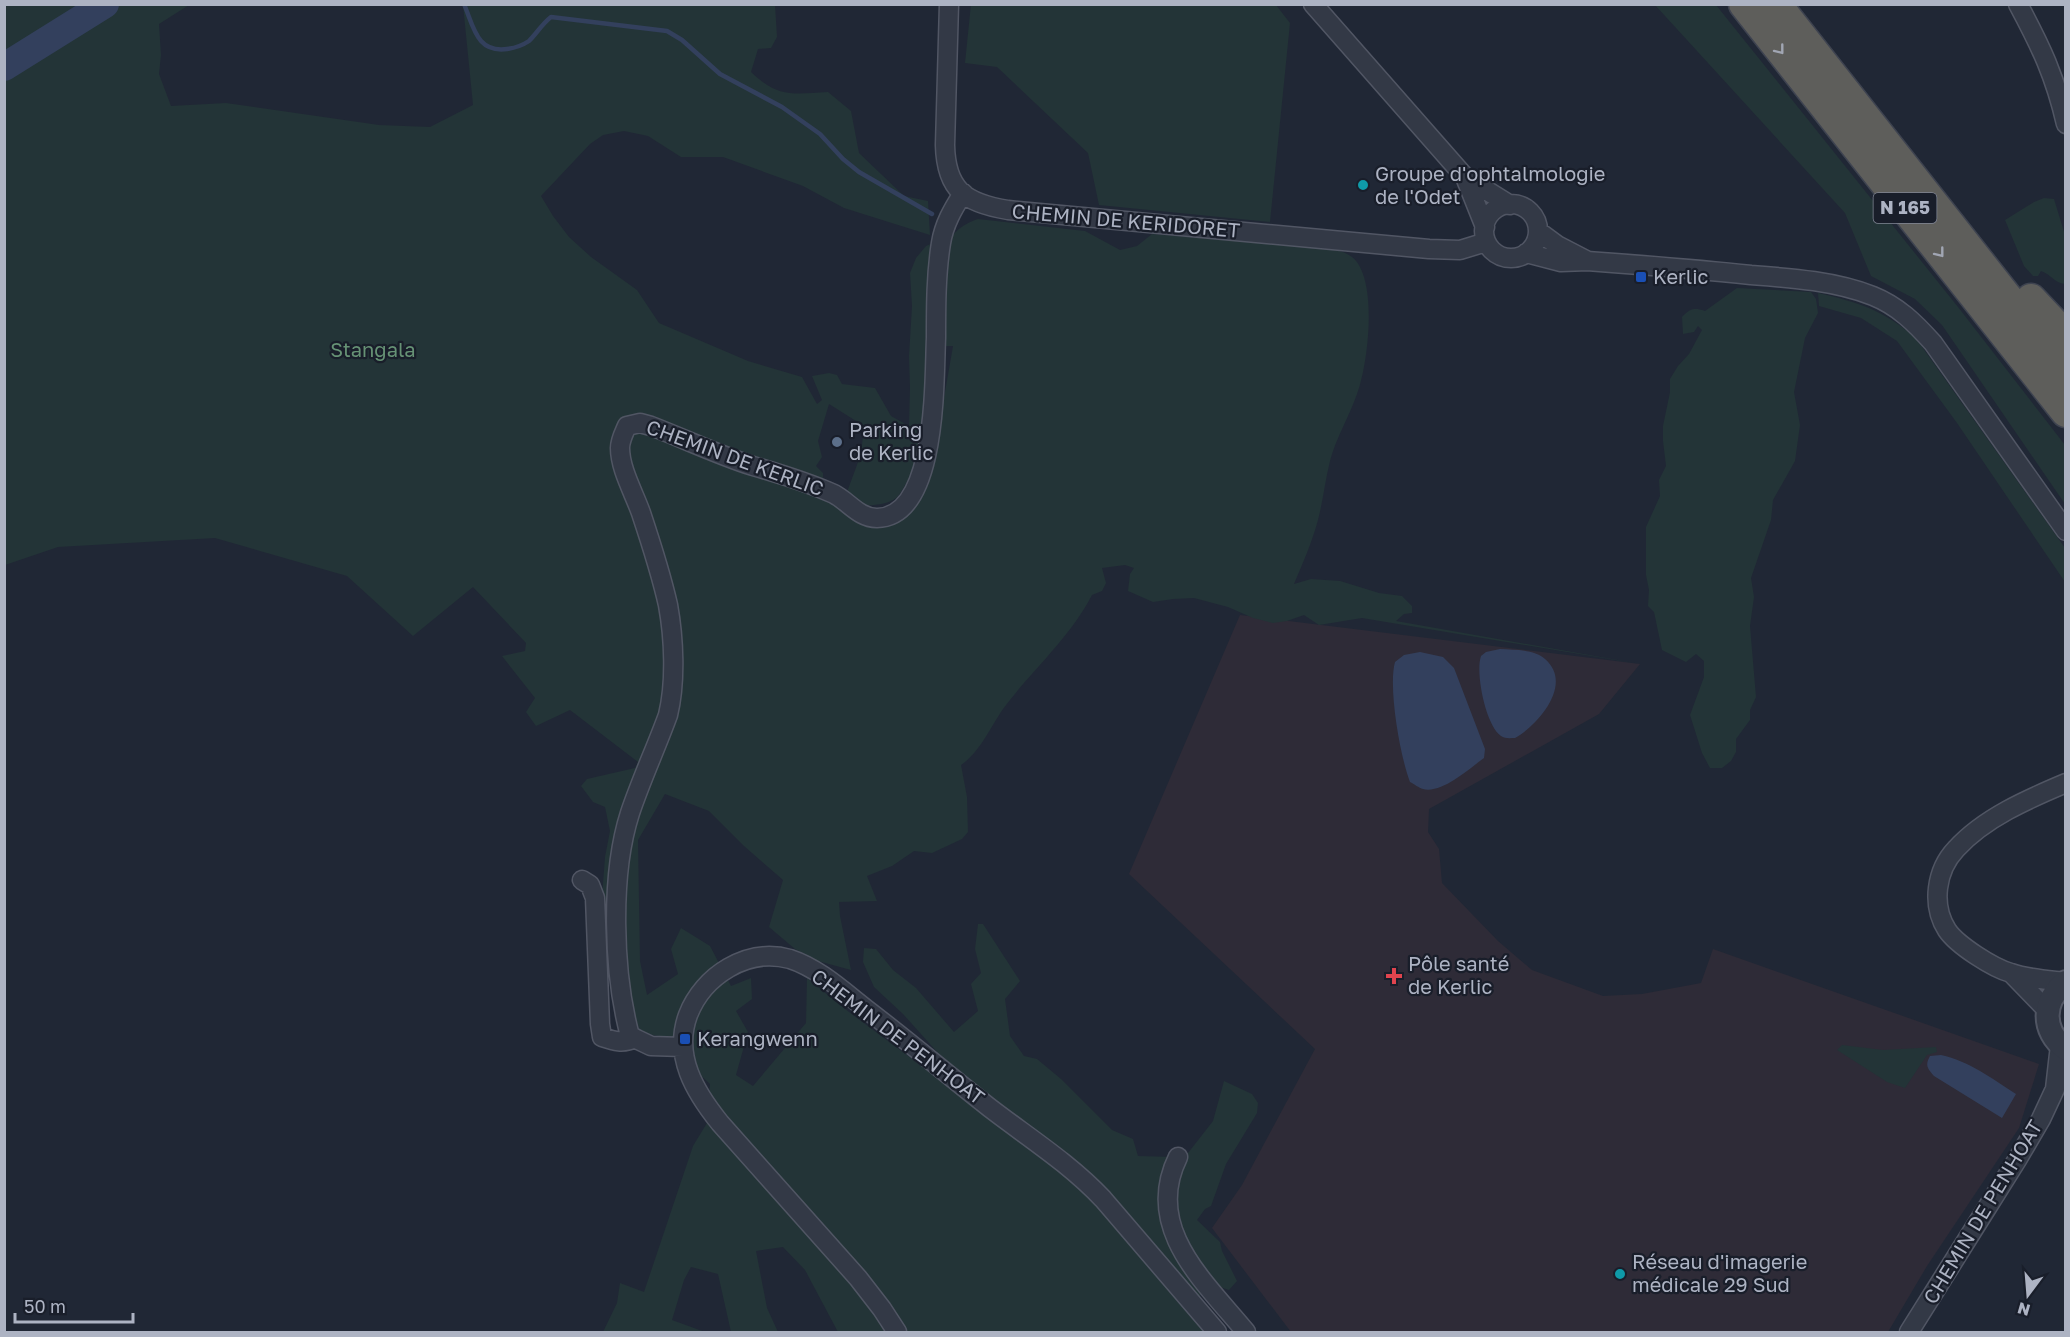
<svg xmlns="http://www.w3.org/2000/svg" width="2070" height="1337" viewBox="0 0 2070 1337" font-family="'Golos Text',sans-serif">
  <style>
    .medical { fill: #2e2b37 }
    .green { fill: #233437; fill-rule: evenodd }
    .water { fill: #33405d }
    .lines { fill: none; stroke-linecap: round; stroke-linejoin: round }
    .stream { stroke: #33405d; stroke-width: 4.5 }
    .river { stroke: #33405d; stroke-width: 28 }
    .minor-casing { stroke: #515664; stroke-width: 21 }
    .tertiary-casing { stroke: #515664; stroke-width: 26 }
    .trunk-casing { stroke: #3e4350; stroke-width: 33 }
    .minor { stroke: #333946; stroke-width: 18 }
    .tertiary { stroke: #333946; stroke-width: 22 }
    .trunk { stroke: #5e5e5b; stroke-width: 30 }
    .oneway { stroke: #a1a6b3 }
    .culture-dot { fill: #0f9aa8; stroke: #191e2a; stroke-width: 2 }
    .transit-dot { fill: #1a4fb4; stroke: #191e2a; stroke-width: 2 }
    .service-dot { fill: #5c6f8a; stroke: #191e2a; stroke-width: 2 }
    .health-dot { fill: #e0444e; stroke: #191e2a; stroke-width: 2 }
    .labels { text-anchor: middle; stroke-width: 4.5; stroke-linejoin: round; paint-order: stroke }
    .shield { fill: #191e2a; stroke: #818695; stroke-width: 1.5 }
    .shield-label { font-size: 18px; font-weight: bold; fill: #adb3c3 }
    .poi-label { font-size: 20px; fill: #adb3c3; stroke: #191e2a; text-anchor: start }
    .street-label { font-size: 20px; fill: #adb3c3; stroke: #191e2a }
    .park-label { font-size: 20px; fill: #669275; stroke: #191e2a }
  </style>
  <rect width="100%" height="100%" fill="#202735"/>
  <path class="medical" d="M1240 615 1640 664 1599 714 1429 809 1428 832 1439 849 1442 883 1498 941 1532 970 1603 996 1642 994 1701 983 1713 949 2039 1064 2019 1128 1927 1266 1888 1332H1291L1212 1228 1242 1185 1315 1049 1129 874Z"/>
  <path class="green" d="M971 4 1276 5 1290 23 1270 222 1099 205 1088 153 997 67 965 63Z
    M4 5H189L159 24 161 55 159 74 171 106 226 103 379 125 430 127 473 105 463 5H775L777 37 771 48 758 49 751 72C778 98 793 94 828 92L851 111 859 153 904 196 928 201 930 235 844 208 803 186 723 157H681L648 136 624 131 603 135 590 144 541 196 553 216 569 237 591 257 637 290 659 323 748 361 802 377 817 404 822 400 812 376 829 373 837 375 842 384 875 388 891 416 909 426 910 388 909 356 912 306 910 273 916 258 926 246 933 243 945 282C946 276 949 268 947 263 945 255 944 261 945 253 948 235 962 224 978 219L1085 231 1120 250 1137 246 1152 234 1309 247C1321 249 1338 248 1349 255 1380 272 1368 366 1357 394 1349 417 1336 438 1330 461 1325 481 1323 501 1318 520 1312 542 1303 563 1294 584L1311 579 1340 581 1379 593 1402 596 1412 606V613L1404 614 1396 621 1640 664 1362 618 1319 625 1304 615 1287 621 1273 623 1253 618 1228 607 1194 598 1173 599 1153 602 1128 591 1130 574 1134 568 1125 565 1102 568 1106 583 1102 591 1092 595C1069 639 1032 670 1003 709 990 728 980 752 961 765L967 797 968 832 962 839 932 853 914 851 892 866 867 876 877 901 839 902 840 916 851 970 818 961 795 949 769 927 783 880 744 846 709 811 665 794 638 840 640 961 647 995 678 974 671 949 681 928 710 946 731 986 751 978 752 999 736 1011 748 1032 736 1075 753 1086 806 1023 807 978 845 1009 966 1099 980 1089 939 1054 903 1014 874 987 863 962 864 948 876 949 893 970 916 988 954 1032 978 1011 971 984 981 973 975 949 978 924H983L1020 981 1005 999 1010 1036 1024 1056 1037 1059 1061 1079 1112 1130 1133 1139 1138 1156 1173 1157 1188 1153 1213 1121 1224 1081 1252 1094 1258 1103 1257 1113 1226 1164 1211 1206 1205 1209 1197 1220 1220 1242 1222 1251 1237 1281 1229 1290 1214 1285 1186 1306 1209 1332H838L805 1270 783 1247 756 1251 767 1308 778 1332H731L718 1274 691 1267 684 1280 672 1320 705 1332H603L617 1303 620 1283 644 1292 693 1146 707 1123 710 1084 693 1068 687 1041 641 1033 600 924 605 857 610 831 605 807 593 802 581 786 587 779 635 768 638 762 570 710 536 726 526 712 535 698 502 656 525 651 526 643 473 587 413 636 347 576 215 538 58 547 5 565ZM931 346H953L936 444 881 524 823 486V473L816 466 822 457 818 441 829 404 864 426 861 454 847 492 849 498C859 504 863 506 874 505 882 504 889 503 896 498 899 496 902 490 904 487 928 448 929 390 931 346Z
    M1655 5H1716L1958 307 2065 445V504L1942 325 1915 299 1871 276 1845 213Z
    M2044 198 2054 199 2065 235V284C2054 283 2051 274 2041 271L2038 276H2033L2024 266 2005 220 2034 202Z
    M1737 288 1811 292 1816 299 1818 313 1805 338 1794 392 1800 425 1795 461 1773 500 1771 520 1751 578 1754 597 1750 626 1756 697 1750 710V720L1736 739V752L1731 761 1722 768H1710L1702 753 1690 715 1704 677V661L1696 654 1686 662 1662 650 1654 612 1648 606 1649 590 1646 575V527L1660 496 1659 480 1666 466 1663 441V426L1670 392V379L1678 366 1689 354 1702 330 1698 326 1694 332 1683 334 1682 317C1690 309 1693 307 1705 311Z
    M1818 293C1860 303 1881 309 1915 337L2065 548V582L1957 423 1897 341 1861 318 1819 306Z
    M1842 1045 1883 1050 1936 1047 1937 1052 1927 1055 1905 1088 1887 1082 1837 1050Z"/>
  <path class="water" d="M1500 649C1514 650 1534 649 1545 659 1574 684 1538 725 1515 738 1511 738 1505 739 1501 736 1486 726 1475 673 1481 656L1486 652Z
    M1420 652 1443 657 1454 668 1485 749 1484 758C1470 768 1442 794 1423 789 1419 788 1414 784 1410 782 1400 756 1388 687 1395 662L1404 655Z
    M1941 1055C1969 1061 1991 1078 2016 1094L2002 1118 1934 1076C1927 1068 1925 1065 1930 1056Z"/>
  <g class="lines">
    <path class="stream" d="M464 4C474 28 477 53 507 49 515 48 523 45 529 41 537 33 542 24 551 17L667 31 682 40 720 74 782 107 820 134 843 159 859 172 932 214"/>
    <path class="river" d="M4 67 105 4"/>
    <defs>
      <path id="minor" d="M949 4 945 145C946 190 965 203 1008 210L1429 249 1460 250 1486 242
        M1313 4 1465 177 1510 205
        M2018 4C2041 47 2055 76 2066 124
        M1465 177 1485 227
        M1484 231a27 27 0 1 1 54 0a27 27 0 1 1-54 0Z
        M1538 231 1557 245 1586 260
        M1526 253 1561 262 1588 261C1642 265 1697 269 1751 275 1791 278 1835 281 1873 296 1898 306 1915 323 1933 343L2066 531
        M2066 783C2028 799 1984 818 1956 849 1936 870 1931 905 1947 930 1957 945 1993 968 2011 973 2028 979 2048 980 2066 982
        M582 880 590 885 595 898 600 1024 602 1037C614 1041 623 1044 635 1038
        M2011 973 2047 1010
        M683 1047 651 1046 630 1036C613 973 610 875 630 813 641 780 656 748 668 715 676 682 674 638 668 605 661 574 651 543 641 513 634 493 620 469 620 448 620 440 624 433 627 426L640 423 651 426C685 439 718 455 753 466 781 474 807 482 834 494 849 502 859 518 877 518 938 517 934 379 936 338 936 306 936 274 941 243 944 224 953 209 963 193
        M1178 1157C1143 1228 1204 1281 1246 1332
        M897 1332 882 1309 858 1278 720 1123C695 1092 673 1056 688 1015 703 976 747 947 790 959 818 968 843 991 866 1009 908 1041 948 1075 990 1108 1029 1138 1069 1163 1103 1199L1217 1332
        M1909 1332 2017 1160 2041 1119 2055 1089 2060 1045"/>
      <path id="tertiary" d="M2066 982C2042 1000 2041 1031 2066 1049"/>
      <path id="trunk" d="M1744 4 2066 412
        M1776 4 2066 372
        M2031 299 2066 336"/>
    </defs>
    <use href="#minor" class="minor-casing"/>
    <use href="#tertiary" class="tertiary-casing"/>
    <use href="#trunk" class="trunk-casing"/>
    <use href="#minor" class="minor"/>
    <use href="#tertiary" class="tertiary"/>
    <use href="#trunk" class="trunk"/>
  </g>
  <defs><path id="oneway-chevron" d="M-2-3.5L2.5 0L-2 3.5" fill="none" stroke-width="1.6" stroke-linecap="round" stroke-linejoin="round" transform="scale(1.5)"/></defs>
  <g class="oneway">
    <use href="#oneway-chevron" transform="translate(1780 50) rotate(52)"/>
    <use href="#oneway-chevron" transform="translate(1940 253) rotate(52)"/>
  </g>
  <g class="culture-dot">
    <circle cx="1363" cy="185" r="6"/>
    <circle cx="1620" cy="1274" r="6"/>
  </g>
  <g class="transit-dot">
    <rect x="1635" y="271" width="12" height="12" rx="3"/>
    <rect x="679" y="1033" width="12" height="12" rx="3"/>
  </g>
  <circle class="service-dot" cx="837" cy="442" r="6"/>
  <path class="health-dot" d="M1391 967h6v6h6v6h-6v6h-6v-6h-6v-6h6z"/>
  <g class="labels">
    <rect class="shield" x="1873.5" y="193" width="63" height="30" rx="4.5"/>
    <g class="shield-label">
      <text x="1905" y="214">N 165</text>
    </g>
    <g class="poi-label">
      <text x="1375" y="181">Groupe d'ophtalmologie<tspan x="1375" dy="23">de l'Odet</tspan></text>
      <text x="1653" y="284">Kerlic</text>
      <text x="849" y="437">Parking<tspan x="849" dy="23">de Kerlic</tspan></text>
      <text x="1408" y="971">Pôle santé<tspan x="1408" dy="23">de Kerlic</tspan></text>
      <text x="697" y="1046">Kerangwenn</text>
      <text x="1632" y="1269">Réseau d'imagerie<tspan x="1632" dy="23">médicale 29 Sud</tspan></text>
    </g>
    <g class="street-label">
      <text transform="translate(1126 221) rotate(5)" y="7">CHEMIN DE KERIDORET</text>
      <text transform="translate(735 458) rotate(20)" y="7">CHEMIN DE KERLIC</text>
      <text transform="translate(898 1037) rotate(37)" y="7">CHEMIN DE PENHOAT</text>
      <text transform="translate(1983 1212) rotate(-59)" y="7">CHEMIN DE PENHOAT</text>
    </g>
    <g class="park-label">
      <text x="373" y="357">Stangala</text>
    </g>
  </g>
  <rect width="2070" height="1337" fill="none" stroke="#adb3c3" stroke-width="12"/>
  <g transform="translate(2028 1295) rotate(196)" stroke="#191e2a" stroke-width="4.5" paint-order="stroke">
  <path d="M0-4.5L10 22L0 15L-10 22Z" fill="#adb3c3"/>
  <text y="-9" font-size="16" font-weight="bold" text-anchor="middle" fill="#adb3c3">N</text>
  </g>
  <path d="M15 1313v9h118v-9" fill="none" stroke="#adb3c3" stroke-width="3"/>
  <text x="24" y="1313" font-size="18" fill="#adb3c3" stroke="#191e2a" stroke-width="4.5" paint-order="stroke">50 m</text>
</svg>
